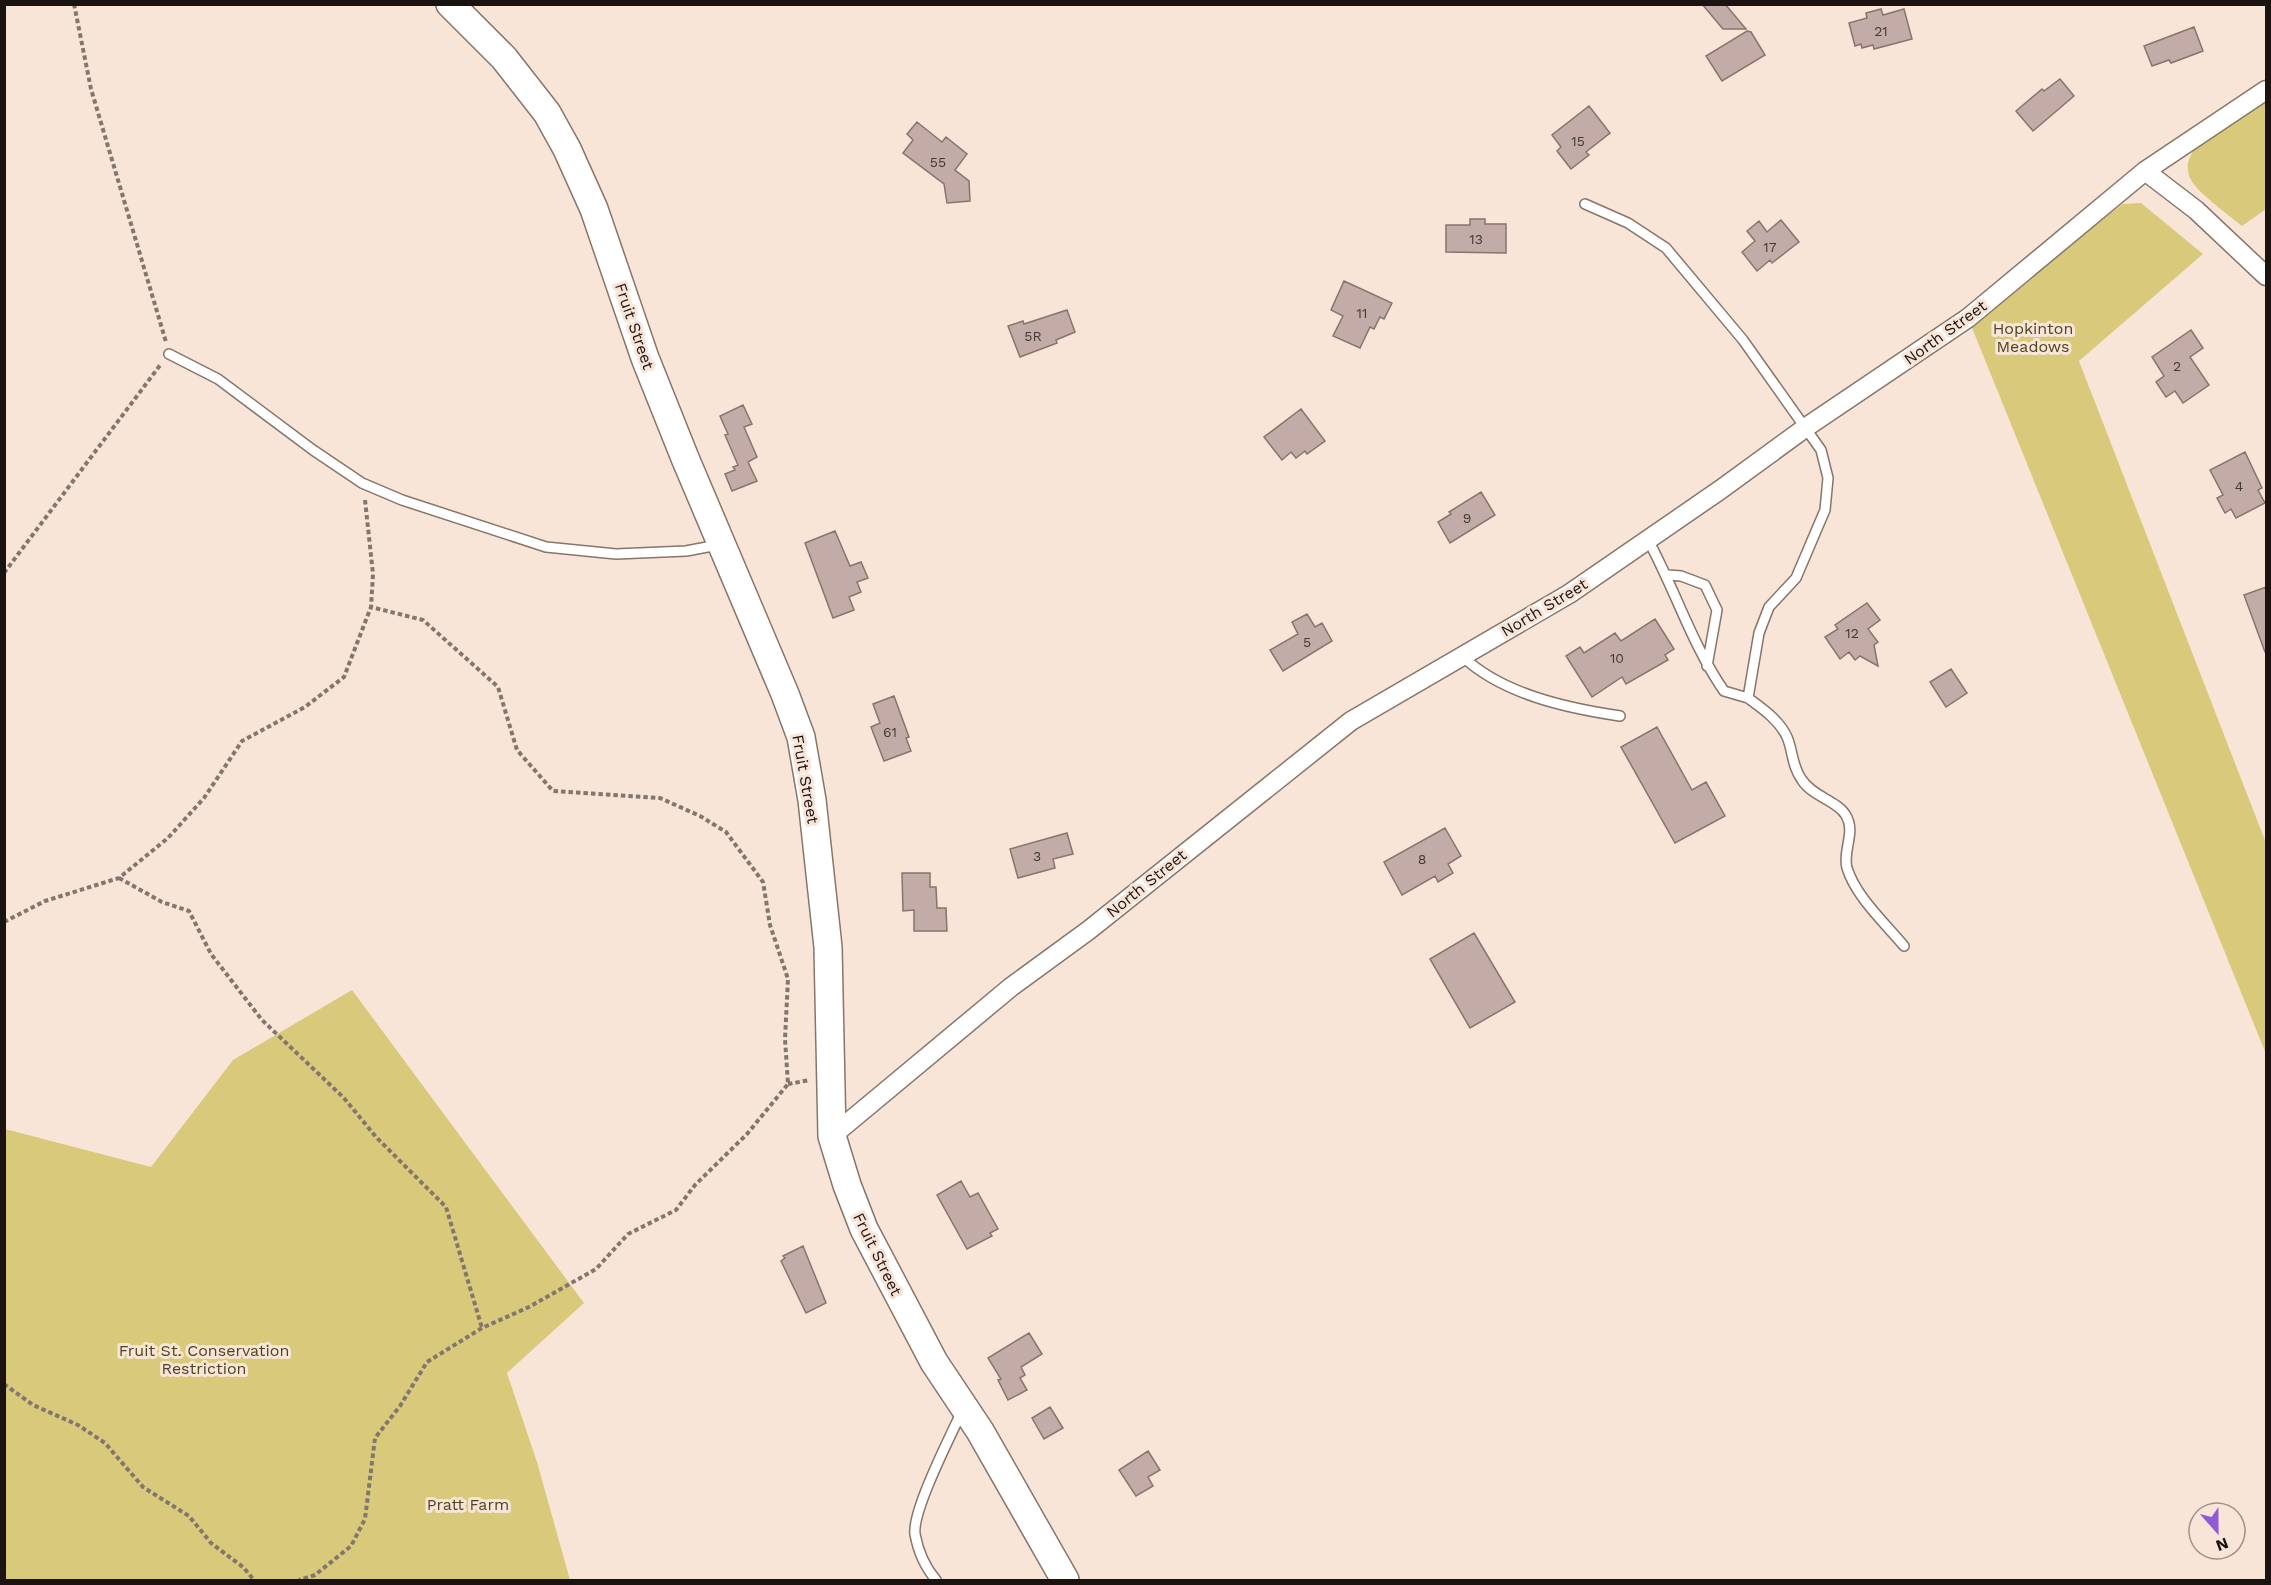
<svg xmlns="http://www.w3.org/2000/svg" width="2271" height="1585" viewBox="0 0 2271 1585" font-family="'Work Sans',sans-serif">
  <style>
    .green { fill: #d8ca7a }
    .building { fill: #c3aca7; stroke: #88736e; stroke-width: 1.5 }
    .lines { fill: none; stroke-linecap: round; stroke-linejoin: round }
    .lane-casing { stroke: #87756a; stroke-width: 12 }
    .street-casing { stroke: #87756a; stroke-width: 21 }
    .secondary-casing { stroke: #87756a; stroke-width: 30 }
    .path { stroke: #83766e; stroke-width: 4; stroke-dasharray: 4.5 3; stroke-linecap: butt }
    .lane { stroke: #fff; stroke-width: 9 }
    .street { stroke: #fff; stroke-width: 18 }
    .secondary { stroke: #fff; stroke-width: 27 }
    .labels { text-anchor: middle; stroke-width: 6; stroke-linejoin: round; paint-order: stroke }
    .number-label { font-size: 14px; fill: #443935 }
    .street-label { font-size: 16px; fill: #1a130f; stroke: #f9e5d8 }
    .park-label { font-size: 16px; fill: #4c451f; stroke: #f9e5d8 }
  </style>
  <rect width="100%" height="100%" fill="#f9e5d8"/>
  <path class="green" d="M2266 99V209L2242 226C2227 214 2209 201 2196 187 2162 149 2242 114 2266 99Z
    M2141 203 2203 254 2079 361 2266 843V1054L1968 318 2123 204Z
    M352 990 584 1303 507 1373 537 1462 570 1580H5V1129L151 1167 233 1060Z"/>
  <path class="building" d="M1702 4H1725L1746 29H1723Z
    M1881 9 1883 15 1904 9 1912 39 1874 49 1873 45 1862 48 1861 44 1855 46 1849 23 1867 18 1866 13Z
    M2194 27 2203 51 2171 63 2169 60 2152 66 2144 46Z
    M1747 31 1751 32 1765 55 1722 81 1706 56Z
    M2060 79 2074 96 2033 131 2016 111 2042 89 2044 91Z
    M1589 106 1610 133 1586 152 1589 155 1571 169 1557 151 1561 147 1552 135Z
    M917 122 942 142 946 137 967 154 955 170 969 181 970 201 947 203 944 184 903 153 913 140 907 134Z
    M1470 219H1485V224H1506V253L1446 252V225H1470Z
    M1781 220 1799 242 1772 263 1770 260 1757 271 1742 252 1755 241 1747 231 1759 221 1767 232Z
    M1344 281 1392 303 1384 319 1380 317 1374 329 1370 327 1360 348 1333 336 1343 316 1331 310Z
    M1067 310 1075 332 1056 340 1057 343 1020 357 1008 326 1023 321 1024 324Z
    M2191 330 2203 348 2190 357 2209 385 2183 403 2175 391 2166 397 2156 382 2164 376 2152 357Z
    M743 405 752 424 744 427 757 457 748 462 757 481 732 491 725 474 735 470 733 467 738 465 725 435 728 434 720 416Z
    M1301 409 1325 441 1307 454 1305 451 1296 458 1291 452 1282 460 1264 437Z
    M2245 452 2262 488 2258 490 2265 503 2236 518 2231 509 2225 513 2217 498 2223 495 2210 470Z
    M1481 492 1495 515 1450 543 1438 522 1451 514 1449 512Z
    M835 531 850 566 861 562 868 578 857 582 861 592 849 597 854 610 833 618 805 543Z
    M2266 587V652H2265L2244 595Z
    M1867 603 1880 620 1868 629 1878 642 1874 645 1878 666 1860 656 1855 660 1849 652 1840 659 1825 637 1838 629 1835 625Z
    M1307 614 1315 627 1322 623 1332 641 1283 671 1270 650 1298 634 1292 622Z
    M1655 619 1674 649 1665 655 1668 660 1626 684 1622 677 1592 697 1566 656 1580 647 1584 653 1615 633 1621 641Z
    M1951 669 1967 693 1946 707 1930 682Z
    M894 696 909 737 906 738 911 751 884 761 871 727 880 723 873 704Z
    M1657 727 1692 790 1706 782 1725 816 1675 843 1621 747Z
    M1445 828 1461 856 1448 864 1453 873 1438 882 1435 876 1402 895 1384 862Z
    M1067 833 1073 854 1053 859 1055 868 1018 878 1010 849Z
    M902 873H930V887H936L937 908H946L947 931H914V910L903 911Z
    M1474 933 1515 1002 1470 1028 1430 959Z
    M961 1181 970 1197 978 1193 998 1229 990 1233 992 1236 967 1249 937 1195Z
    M803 1246 826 1303 806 1313 781 1261 785 1258 783 1256Z
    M1029 1333 1042 1354 1021 1367 1025 1375 1020 1378 1027 1390 1008 1400 998 1380 1001 1379 988 1358Z
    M1050 1407 1063 1428 1044 1439 1032 1418Z
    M1148 1451 1160 1470 1148 1477 1153 1486 1136 1496 1119 1470Z"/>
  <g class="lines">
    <defs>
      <path id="lane" d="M1585 204 1628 223 1666 248 1743 340 1821 450 1828 478 1825 510 1796 578 1769 607 1759 633 1748 698C1763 709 1779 720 1787 737 1793 751 1792 767 1802 780 1812 796 1837 801 1845 814 1857 832 1842 850 1847 868 1856 897 1885 923 1904 946
        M169 354 218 379 313 450 362 483 402 500 546 547 616 554 686 551 718 545
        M1647 538C1675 589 1691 643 1724 691L1748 698
        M1668 575 1681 576 1705 585 1717 610 1707 666
        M1462 656C1502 694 1566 708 1620 716
        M936 1580C925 1567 918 1551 915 1534 912 1511 951 1435 962 1411"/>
      <path id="street" d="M2145 171 2196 210 2266 276
        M832 1136 1011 987 1089 930 1351 721 1569 594 1720 490 1805 428 1968 318 2145 171 2266 90"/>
      <path id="secondary" d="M450 4 504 58 547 113 567 149 594 209 645 358 685 458 785 694 801 737 812 800 828 947 832 1136 847 1185 864 1229 934 1362 980 1431 1065 1580"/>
    </defs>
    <use href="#lane" class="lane-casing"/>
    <use href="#street" class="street-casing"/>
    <use href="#secondary" class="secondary-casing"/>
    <path class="path" d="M74 4 91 89 166 342
      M365 500 373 574 371 607
      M4 573 161 364
      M119 878 162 902 189 911 211 954 262 1020 344 1098 376 1137 446 1207 482 1328
      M4 922 45 901 119 878 168 838 204 798 242 741 305 707 344 677 371 607 423 620 498 687 517 750 553 791 660 798 700 816 726 832 763 882 770 925 788 979 785 1039 788 1084 747 1134 695 1185 676 1210 628 1234 596 1269 529 1307 482 1328 427 1362 400 1406 375 1438 365 1519 351 1546 315 1575 299 1580
      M788 1084 810 1080
      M4 1384 33 1405 78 1425 105 1443 143 1487 189 1516 211 1543 243 1567 254 1580"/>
    <use href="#lane" class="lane"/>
    <use href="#street" class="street"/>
    <use href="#secondary" class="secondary"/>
  </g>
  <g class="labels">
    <g class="number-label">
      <text x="1881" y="36">21</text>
      <text x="1578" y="146">15</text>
      <text x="938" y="167">55</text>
      <text x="1476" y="244">13</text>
      <text x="1770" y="252">17</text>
      <text x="1362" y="318">11</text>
      <text x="1033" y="341">5R</text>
      <text x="2177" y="371">2</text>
      <text x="2239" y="491">4</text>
      <text x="1467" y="523">9</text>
      <text x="1852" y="638">12</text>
      <text x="1307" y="647">5</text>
      <text x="1617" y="663">10</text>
      <text x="890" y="737">61</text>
      <text x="1037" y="861">3</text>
      <text x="1422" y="864">8</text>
    </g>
    <g class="street-label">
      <text transform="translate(635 326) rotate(71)" y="6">Fruit Street</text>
      <text transform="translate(1945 332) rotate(-36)" y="6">North Street</text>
      <text transform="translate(1544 607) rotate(-31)" y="6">North Street</text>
      <text transform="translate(806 779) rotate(80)" y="6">Fruit Street</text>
      <text transform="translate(1146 883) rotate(-39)" y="6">North Street</text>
      <text transform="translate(878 1254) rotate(64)" y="6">Fruit Street</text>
    </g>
    <g class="park-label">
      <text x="2033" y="334">Hopkinton<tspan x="2033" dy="18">Meadows</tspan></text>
      <text x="204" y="1356">Fruit St. Conservation<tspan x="204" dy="18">Restriction</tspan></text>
      <text x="468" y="1510">Pratt Farm</text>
    </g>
  </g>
  <rect width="2271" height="1585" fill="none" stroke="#1a130f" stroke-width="12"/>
  <g transform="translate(2217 1531) rotate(159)"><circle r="28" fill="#f9e5d8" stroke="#a09188" stroke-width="1.5"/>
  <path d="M0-4.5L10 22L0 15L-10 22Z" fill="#905cd5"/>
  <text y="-9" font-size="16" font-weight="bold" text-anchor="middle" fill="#1a130f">N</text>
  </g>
</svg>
